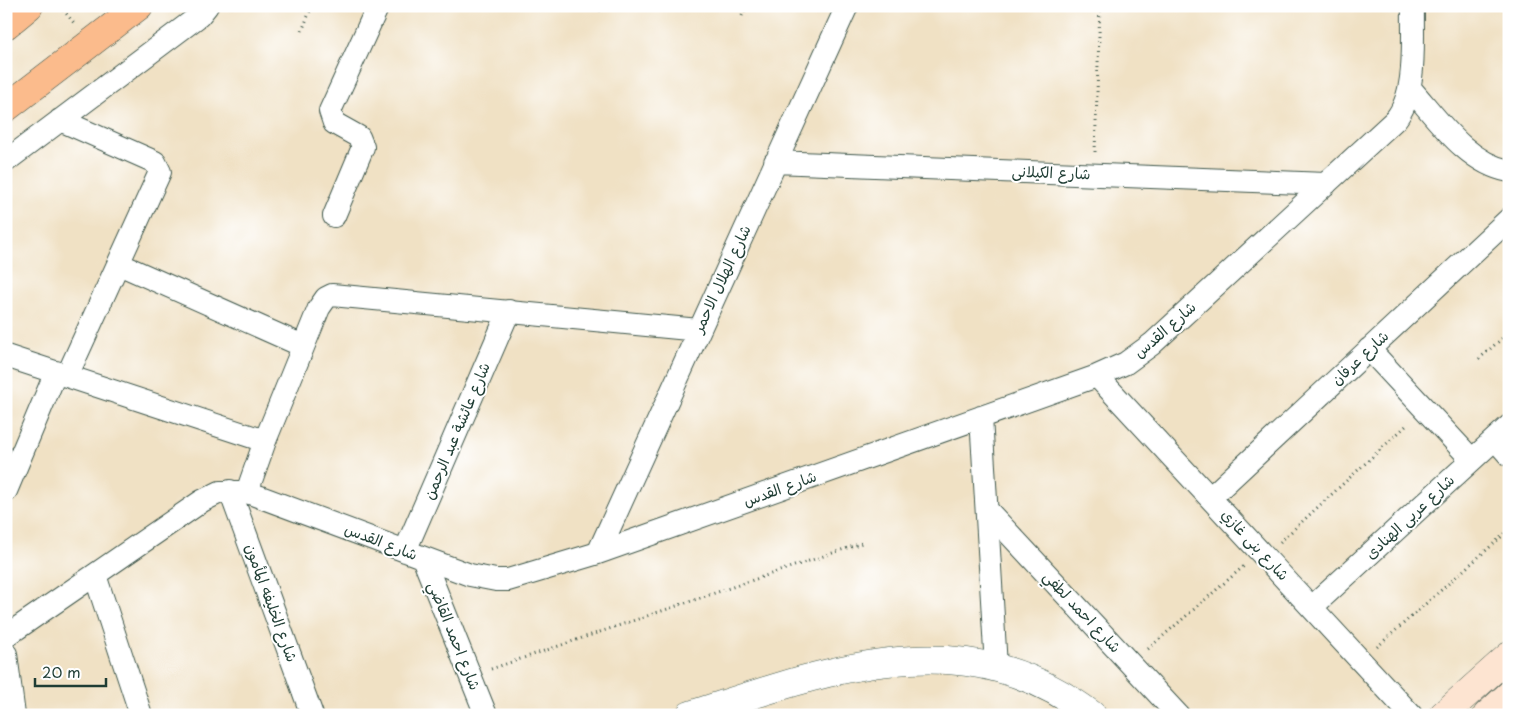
<svg xmlns="http://www.w3.org/2000/svg" width="1515" height="721" viewBox="0 0 1515 721" font-family="'Playpen Sans','Playpen Sans Arabic',sans-serif">
  <style>
    .lines { fill: none; stroke-linecap: round; stroke-linejoin: round }
    .minor-casing { stroke: #3e564a; stroke-width: 24 }
    .tertiary-casing { stroke: #3e564a; stroke-width: 29 }
    .secondary-casing { stroke: #3e564a; stroke-width: 29 }
    .primary-casing { stroke: #3e564a; stroke-width: 29 }
    .path { stroke: #3e564a; stroke-width: 3; stroke-dasharray: 1 4; stroke-linecap: butt }
    .minor { stroke: #fff; stroke-width: 22 }
    .tertiary { stroke: #fff; stroke-width: 28 }
    .secondary { stroke: #fde4d1; stroke-width: 28 }
    .primary { stroke: #fbbb8c; stroke-width: 28 }
    .labels { text-anchor: middle; stroke-width: 4; stroke-linejoin: round; paint-order: stroke }
    .street-label { font-size: 15px; fill: #1f3d34; stroke: #fff }
  </style>
  <rect width="100%" height="100%" fill="#fff"/>
  <filter id="ink" filterUnits="userSpaceOnUse"><feTurbulence type="fractalNoise" baseFrequency=".02" numOctaves="2"/><feDisplacementMap in="SourceGraphic" scale="10" xChannelSelector="R" yChannelSelector="G"/><feConvolveMatrix kernelMatrix="1 2 1 2 8 2 1 2 1" color-interpolation-filters="sRGB"/></filter>
  <filter id="wash" filterUnits="userSpaceOnUse"><feTurbulence type="fractalNoise" baseFrequency=".0096" numOctaves="4" result="noise"/><feDisplacementMap in="SourceGraphic" scale="20" xChannelSelector="R" yChannelSelector="G"/><feGaussianBlur stdDeviation="1.12" result="paint"/><feColorMatrix in="noise" values="0 0 0 0 0 0 0 0 0 0 0 0 0 0 0 0 0 1.4 0 .05"/><feComposite in="paint" operator="in"/></filter>
  <g filter="url(#wash)">
    <rect width="100%" height="100%" fill="#f0e1c4"/>
  </g>
  <g filter="url(#ink)">
    <g class="lines">
      <defs>
        <path id="minor" d="M1410 88C1437 118 1466 163 1509 171
          M60 120 155 162 160 172 67 376
          M6 161 199 16 207 6
          M775 162 1326 184
          M334 216 363 147 359 137 334 123 330 111 378 6
          M119 264 303 346
          M1369 349 1472 460
          M6 356 265 441
          M1097 376 1411 715
          M981 417 996 667
          M1495 439 1509 455
          M6 491 56 372
          M230 491 312 715
          M247 492 265 441 319 308 326 298 332 295 699 330
          M1211 497 1509 219
          M987 510 1178 715
          M405 551 509 311
          M598 553 847 6
          M423 558 486 715
          M95 575 141 715
          M1312 607 1509 426
          M6 636 202 501 220 492H247L470 575 496 580H508L598 553 1097 376 1126 363 1152 344 1395 120C1418 93 1412 40 1413 6
          M6 654 14 715"/>
        <path id="tertiary" d="M690 715C828 671 962 616 1092 715"/>
        <path id="secondary" d="M1443 715 1509 656
          M1487 715 1509 695"/>
        <path id="primary" d="M6 25 29 6
          M6 108 139 6"/>
      </defs>
      <use href="#minor" class="minor-casing"/>
      <use href="#tertiary" class="tertiary-casing"/>
      <use href="#secondary" class="secondary-casing"/>
      <use href="#primary" class="primary-casing"/>
      <path class="path" d="M60 6 74 23
        M599 11 602 6
        M742 16 746 6
        M302 31 312 6
        M1095 152 1100 6
        M1479 359 1509 332
        M1280 542 1408 424
        M1377 647 1509 530
        M1148 649 1244 566
        M491 669 862 543"/>
      <use href="#minor" class="minor"/>
      <use href="#tertiary" class="tertiary"/>
      <use href="#secondary" class="secondary"/>
      <use href="#primary" class="primary"/>
    </g>
  </g>
  <g class="labels">
    <g class="street-label">
      <text transform="translate(1051 173) rotate(2)" y="5">شارع الكيلانى</text>
      <text transform="translate(722 279) rotate(-65)" y="5">شارع الهلال الاحمر</text>
      <text transform="translate(1165 330) rotate(-41)" y="5">شارع القدس</text>
      <text transform="translate(1360 358) rotate(-43)" y="5">شارع عرفان</text>
      <text transform="translate(457 431) rotate(-67)" y="5">شارع عائشة عبد الرحمن</text>
      <text transform="translate(780 489) rotate(-20)" y="5">شارع القدس</text>
      <text transform="translate(1410 517) rotate(-43)" y="5">شارع عربى الهنادى</text>
      <text transform="translate(381 542) rotate(21)" y="5">شارع القدس</text>
      <text transform="translate(1255 545) rotate(47)" y="5">شارع بنى غازي</text>
      <text transform="translate(271 603) rotate(70)" y="5">شارع الخليفه المأمون</text>
      <text transform="translate(1082 612) rotate(47)" y="5">شارع احمد لطفي</text>
      <text transform="translate(454 636) rotate(68)" y="5">شارع احمد القاضي</text>
    </g>
  </g>
  <rect width="1515" height="721" fill="none" stroke="#fff" stroke-width="25"/>
  <path d="M35 678v8h71v-8" fill="none" stroke="#1f3d34" stroke-width="2.5"/>
  <text x="42" y="678" font-size="15" fill="#1f3d34" stroke="#ffffff" stroke-width="4" paint-order="stroke">20 m</text>
</svg>
